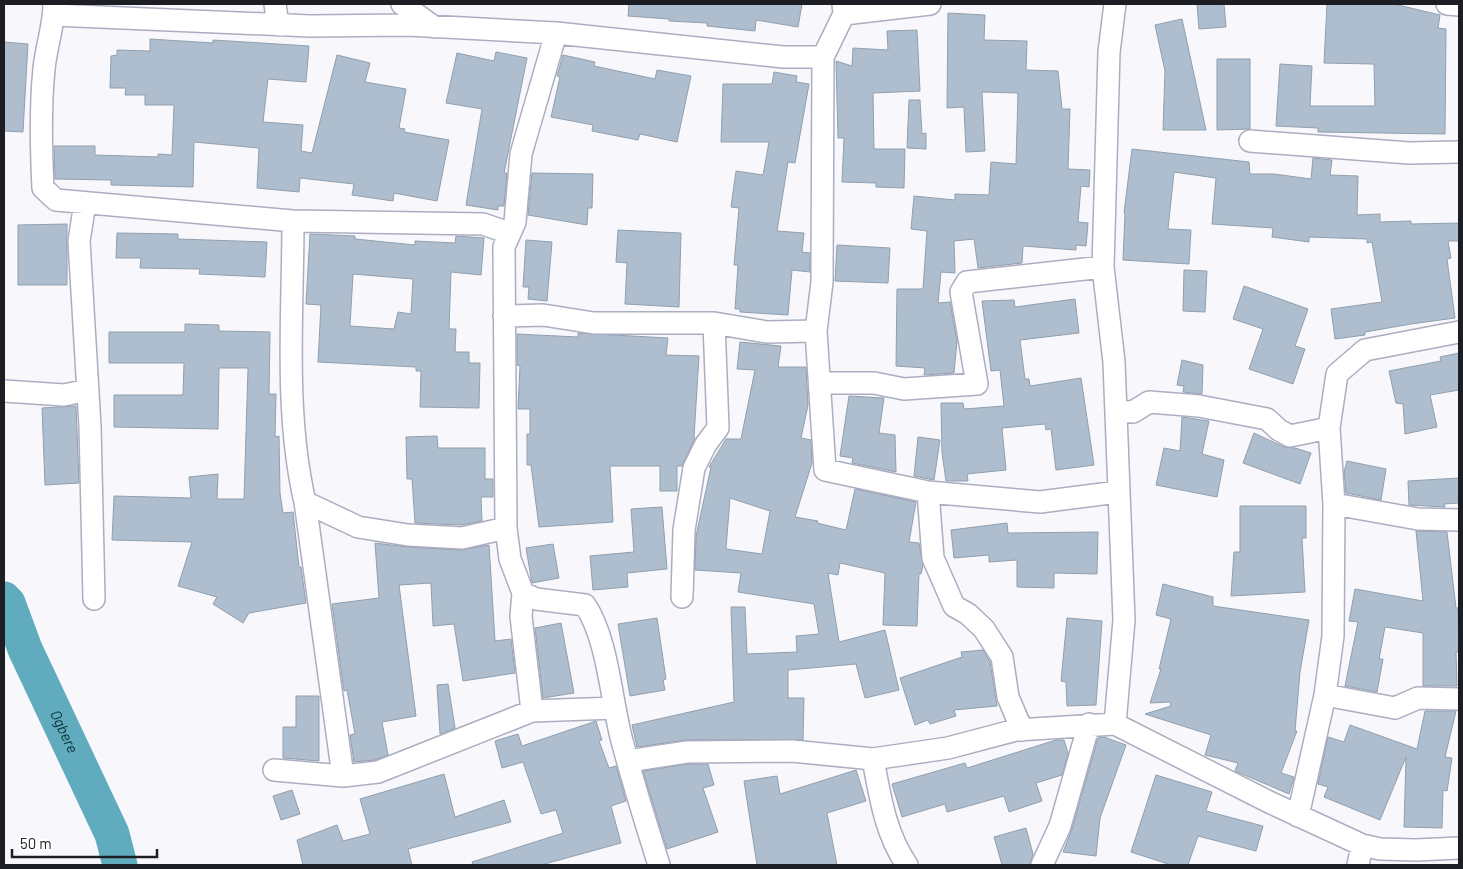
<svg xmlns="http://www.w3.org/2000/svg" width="1463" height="869" viewBox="0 0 1463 869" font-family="Barlow,sans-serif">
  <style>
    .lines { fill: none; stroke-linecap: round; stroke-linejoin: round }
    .river { stroke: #60abbe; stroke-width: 35 }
    .building { fill: #afbece; stroke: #909fae; fill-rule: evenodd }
    .minor-casing { stroke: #acadc0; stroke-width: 24 }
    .minor { stroke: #fff; stroke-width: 21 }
    .labels { text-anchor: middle; stroke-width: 4; stroke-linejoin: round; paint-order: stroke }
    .water-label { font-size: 15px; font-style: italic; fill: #092f37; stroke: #fff }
  </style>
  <rect width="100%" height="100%" fill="#f8f8fc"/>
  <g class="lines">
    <path class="river" id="s1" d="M4 599 8 603 25 649 112 834 120 865"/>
  </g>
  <path class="building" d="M629 4H802L798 27 756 20 755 31 707 26V23L669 21V19L628 16Z
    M1197 4H1224L1226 27 1199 29Z
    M1327 4H1394L1440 15 1438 28 1446 29 1445 134 1318 132V128L1276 126 1280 64 1312 66 1310 106H1375L1374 64 1324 63Z
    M948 13 985 15 984 40 1027 41 1026 70 1058 71 1062 109H1070L1068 169 1090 170 1089 187 1081 186 1078 222 1088 223 1086 246 1076 245V250L1023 246 1022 263 978 268 974 239 954 241 955 273 941 272 938 303 950 302 957 341 954 373 924 375 925 368 896 366 897 289H923L927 231 911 229 914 196 955 200V194L989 195 991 162 1016 164 1018 93 982 92 985 151 966 152 964 107 947 108Z
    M1182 19 1206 130H1163L1165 71 1155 25Z
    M917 30 920 91 873 93 874 149H905L904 188 876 187V183L842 182 844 138H838L836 61 852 66 853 48 888 50 887 31Z
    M150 39 213 43V40L309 46 306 82 268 79 263 122 303 125 301 151 312 153 337 55 370 63 365 82 406 89 399 128 405 129 404 132 449 140 437 201 394 193 393 201 352 195 354 184 300 178 299 192 257 188 259 148 194 142 193 187 111 185V180L55 179 54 146H95V155L158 157V154L172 155 174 105H145V95H125L126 88H110L111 56 117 55V50L150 51Z
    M4 42 28 44 23 132 4 131Z
    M496 52 527 58 504 173H507L504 206H498V210L466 205 482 109 446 103 457 53 494 61Z
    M563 55 595 62 594 66 655 79 657 70 691 76 677 142 640 134 638 140 592 131 593 125 551 117 560 77 557 76Z
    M1217 59H1250V129L1217 130Z
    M774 72 797 76 796 82 809 84 795 163 788 162 777 231 804 233 802 252 810 253V272L792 270 788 315 740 312V309H735L738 265H734L739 208 731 207 736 171 763 175 769 142H721L723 84H772Z
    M909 100H920L922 134 926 133V149L907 148Z
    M1132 149 1249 162 1250 174H1274L1311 179 1313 158 1332 160 1330 175 1358 176 1357 215 1380 214V222L1411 221V224L1459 223V241H1448L1451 258 1447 259 1455 318 1411 324 1365 332V335L1335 339 1331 309 1382 302 1372 242 1367 243V239L1309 237V242L1272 237 1273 228 1212 224 1216 178 1174 172 1168 229 1191 230 1189 264 1123 260 1125 214 1124 213Z
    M532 173 593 174 592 208H588L587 225 528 215Z
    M67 224V285H18V225Z
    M618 230 681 233 679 307 625 304 627 263 616 262Z
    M117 233 178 234V239L267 242 265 277 199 274 200 269 140 268 141 258H116Z
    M310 234 355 236V239L415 245V241L455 243 456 236 484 238 481 275 451 272 449 329H456L455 352H469V363H480L479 408 420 407 421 371H416V367L318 362 321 305 306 304ZM353 274 413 279 411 314 398 312 394 329 350 326Z
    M526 240 552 242 547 301 528 299 529 287H523Z
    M837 245 890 248 888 283 835 281Z
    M1184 270 1207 271 1205 312 1183 311Z
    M1244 286 1308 309 1295 346 1305 349 1293 384 1249 369 1263 329 1233 319Z
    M1075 299 1079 333 1020 340 1025 379H1029L1030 386 1081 378 1094 465 1056 470 1051 429 1046 430 1045 424 1002 428 1006 470 967 474 968 481H946L942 453 941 403H963L964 409 1004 406 1000 370 991 371 982 301 1014 300 1015 307Z
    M185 324 219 325V331L270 332 269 394H276L275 437 279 436 280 493 283 513 293 512 299 567H301L306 603 249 613 243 623 213 604 217 597 178 586 192 542 112 540 114 496 191 498 189 477 218 474 217 499H244L248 368H219L218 429 114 427V395H183L184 363H109V332H185Z
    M578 333 668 338 666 355 699 356 694 437 695 438 682 466H677V491H660V466H610L613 522 539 527 531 465H527V434H530V409H518L520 366 517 365V334L578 337Z
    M740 342 781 346 778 367H806L808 405 801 438 811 440 812 463 795 517 818 521 817 523 846 530 855 489 916 502 909 542 919 543 923 565 921 574 919 573 917 626 883 625 885 573 840 563 838 575 828 573 839 642 885 630 899 690 865 698 856 664 788 670V698H804L803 740H687L637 747 632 725 734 702 731 607H745L747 654 797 652 796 636 819 634 814 604 738 592 741 573 695 570 696 536 711 467H709L726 439H741L755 370 737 369ZM730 498 770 511 762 554 726 549Z
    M1459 353V390L1430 395 1437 427 1405 434 1403 404 1396 403 1389 371 1441 361 1440 357Z
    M1182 360 1203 365 1202 394 1183 392 1184 386 1177 385Z
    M849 396 884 398 879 433 895 435 896 472 852 463 853 458 840 456Z
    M76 406 79 483 45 485 42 408Z
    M1182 417 1209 421 1202 454 1224 460 1217 497 1156 485 1164 448 1180 451Z
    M1254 433 1284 447 1295 448 1311 453 1300 484 1243 463Z
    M437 436 438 448H485V479H493V497H481L482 521 461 525 415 523 412 479H407L406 437Z
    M918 437 940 440 934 480 914 476Z
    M1347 461 1386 469 1381 500 1346 493 1344 472Z
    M1459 478V503L1444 504 1445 507 1409 505 1408 481Z
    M1240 506H1306V538H1302L1305 592 1231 596 1234 552H1240Z
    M662 507 667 569 627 573 628 587 593 590 590 556 634 552 631 509Z
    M1007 523 1008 533 1098 532 1097 574 1054 573V588L1017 587V560L989 562V555L954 558 951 530Z
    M1416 531 1447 532 1456 608H1458L1459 652H1456L1457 686H1423V633L1385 627 1379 659H1383L1377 692 1345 686 1358 622 1349 621 1355 589 1423 601Z
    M375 543 407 547 461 550 489 545 495 641 511 639 515 673 463 681 454 624 433 626 431 583 399 585 416 716 382 722 388 755 375 760 354 762 350 735 355 734 347 690 344 691 332 604 379 598Z
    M553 544 559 578 532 583 526 548Z
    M1163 584 1213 597V606L1309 620 1300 672 1295 731H1297L1281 773 1294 777 1289 794 1235 771 1238 763 1205 755 1211 735 1145 714 1171 706 1170 702 1150 703 1161 669H1159L1171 619 1156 615Z
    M657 618 666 679 663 680 665 690 630 696 618 624Z
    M1067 618 1102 621 1096 705 1067 706 1066 682 1061 681Z
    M561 623 574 693 543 698 535 628Z
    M983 650 990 662 997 706 954 710 956 716 930 724 928 720 915 725 900 678 962 657 961 652Z
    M448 684 455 728 440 734 437 685Z
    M296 696H319V761L283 758V727H296Z
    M1425 711H1456L1445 757 1452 758 1447 791 1443 790 1442 828 1404 827 1406 757 1380 820 1324 797 1328 787 1318 784 1328 737 1344 742 1350 725 1417 749Z
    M596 721 602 740 599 741 609 768 616 766 626 801 611 806 621 843 541 865H473L472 862 563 833 556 810 541 814 523 762 502 768 495 741 518 734 522 746Z
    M1104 737 1126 745 1100 818 1096 856 1063 852 1072 829 1098 738Z
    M1056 740H1064L1068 753 1062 775 1036 783 1042 801 1009 812 1004 796 947 812 945 804 902 817 892 784 965 763 967 768Z
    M688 764H708L714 785 703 788 718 832 667 849 643 771Z
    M856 770 866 801 827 813 837 865H757L744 781 777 776 780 794Z
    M444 774 455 817 504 800 511 822 408 849 412 865H303L297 840 337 825 343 841 370 834 360 799Z
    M1156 775 1212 792 1206 811 1263 826 1256 851 1198 836 1188 865H1171L1131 852Z
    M292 790 300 814 281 820 273 796Z
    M1026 828 1033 854 1030 865H1002L994 837Z"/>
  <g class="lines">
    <defs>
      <path id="minor" d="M54 4C54 26 46 47 44 69 40 108 41 148 43 188L56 200 293 221 483 224 509 233
        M275 4 278 25
        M402 4 434 27
        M843 4 844 14 823 57 822 282 816 331 825 470 928 492 1040 502 1118 492
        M1115 4 1109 52 1103 267 1114 362 1124 620 1115 724
        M1447 4 1459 5
        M844 14 930 4
        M54 15 310 26 408 25 556 33 783 57H823
        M556 33 521 154 515 222 504 247 506 528 510 559 523 593 536 599 585 605C608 639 611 700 622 741 633 782 646 824 659 865
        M1250 141 1409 153 1459 152
        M85 203 79 241 90 426 94 599
        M293 221C293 312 284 413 305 502L343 776
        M504 316 543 315 594 323H714L767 332 816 331
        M821 383H874L904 389 977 384 961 292 967 282 1103 267
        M4 391 64 395 88 390
        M1116 411 1133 412 1149 402 1199 406 1267 419 1279 430 1290 436 1329 428
        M928 492 933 558 954 606 968 614 984 629 1002 657 1008 697 1022 730
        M305 502 358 527 408 535 462 538 506 528
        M1334 504 1418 519 1459 520
        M523 593 521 616 532 711
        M682 597 684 530 694 468 706 444 718 428 714 323
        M1325 695 1395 708 1418 698 1459 699
        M873 759C880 796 885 833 907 865
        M628 761 687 752 792 751 873 759 948 748 1016 730 1115 724 1269 802 1362 845 1380 849 1416 850 1459 848
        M274 770 343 776 378 772 532 711 615 708
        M1298 816 1325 695 1333 636 1334 504 1329 428 1337 374 1365 350 1459 332
        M1042 865 1060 826 1089 724
        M1358 865 1362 845"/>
    </defs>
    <use href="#minor" class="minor-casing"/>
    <use href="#minor" class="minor"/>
  </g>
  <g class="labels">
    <g class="water-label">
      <text dy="5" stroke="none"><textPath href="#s1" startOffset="146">Ogbere</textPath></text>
    </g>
  </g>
  <rect width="1463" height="869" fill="none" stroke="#1d1d24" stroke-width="10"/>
  <path d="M12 849v8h145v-8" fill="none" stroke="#1d1d24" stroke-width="2.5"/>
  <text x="20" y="849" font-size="15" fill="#1d1d24" stroke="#ffffff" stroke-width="4" paint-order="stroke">50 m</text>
</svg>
